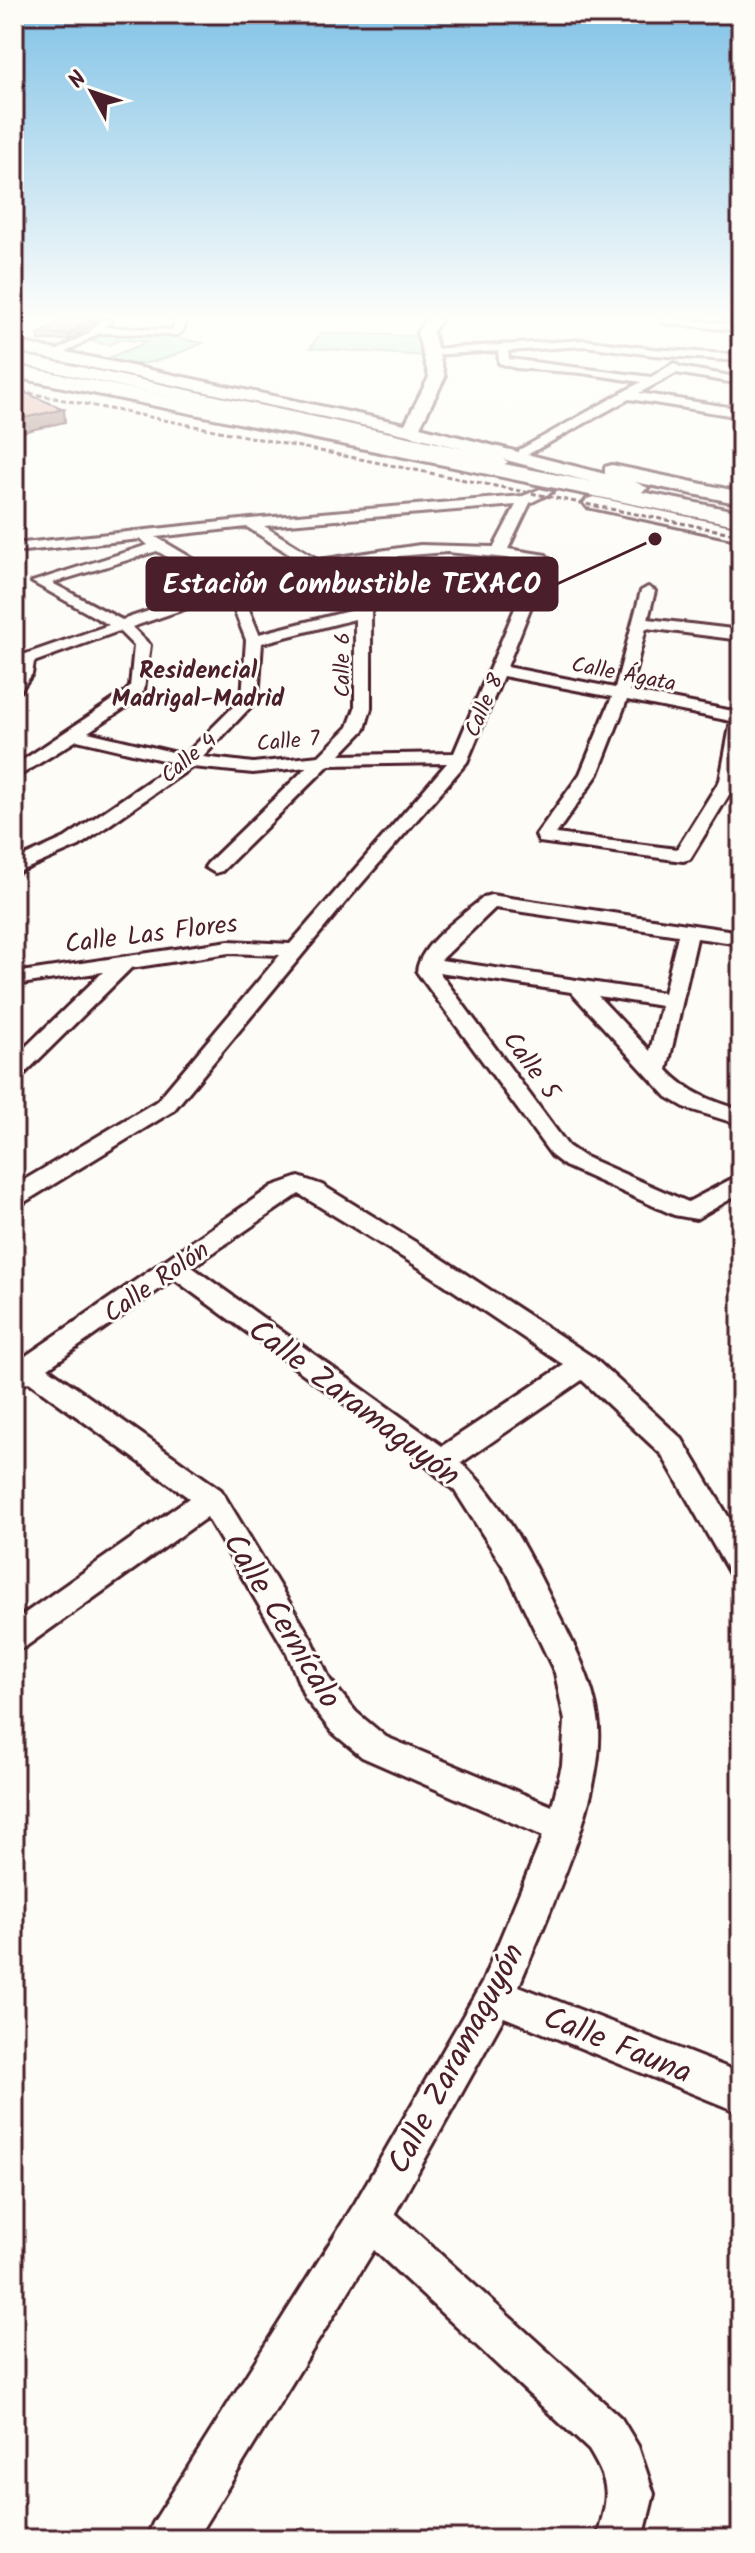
<svg xmlns="http://www.w3.org/2000/svg" width="755" height="2553" viewBox="0 0 755 2553" font-family="Kalam,sans-serif">
  <style>
    .green { fill: #a3ecba; stroke: #768672; stroke-width: 2 }
    .lines { fill: none; stroke-linecap: round; stroke-linejoin: round }
    .street-casing { stroke: #4a1f2b; stroke-width: 6 }
    .secondary-casing { stroke: #4a1f2b; stroke-width: 6 }
    .primary-casing { stroke: #4a1f2b; stroke-width: 6 }
    .highway-casing { stroke: #4a1f2b; stroke-width: 6 }
    .street { fill: #fdfcf7; fill-rule: evenodd }
    .secondary { fill: #fdfcf7; fill-rule: evenodd }
    .primary { fill: #fdfcf7; fill-rule: evenodd }
    .highway { fill: #fdfcf7; fill-rule: evenodd }
    .rail { stroke: #4a1f2b; stroke-width: 3; stroke-dasharray: 5 3; stroke-linecap: butt }
    .wall { fill: #bd8d81; stroke: #4a1f2b; stroke-width: 2 }
    .shaded-wall { fill: #9a7369; stroke: #4a1f2b; stroke-width: 2 }
    .building { fill: #dca496; stroke: #4a1f2b; stroke-width: 2 }
    .labels { text-anchor: middle; stroke-width: 6; stroke-linejoin: round; paint-order: stroke }
    .far-street-label { font-size: 22px; fill: #4a1f2b; stroke: #fdfcf7 }
    .far-neighbourhood-label { font-size: 24px; font-weight: bold; fill: #4a1f2b; stroke: #fdfcf7 }
    .street-label { font-size: 26px; fill: #4a1f2b; stroke: #fdfcf7 }
    .near-street-label { font-size: 32px; fill: #4a1f2b; stroke: #fdfcf7 }
    .leader { fill: none; stroke: #4a1f2b; stroke-width: 3 }
    .callout-dot { fill: #4a1f2b; stroke: #fdfcf7; stroke-width: 3 }
    .callout { fill: #4a1f2b; stroke: #4a1f2b; stroke-width: 3 }
    .callout-label { font-size: 28px; text-anchor: middle; font-weight: bold; fill: #fff }
  </style>
  <rect width="100%" height="100%" fill="#fdfcf7"/>
  <filter id="ink" filterUnits="userSpaceOnUse"><feTurbulence type="fractalNoise" baseFrequency=".0125" numOctaves="2"/><feDisplacementMap in="SourceGraphic" scale="16" xChannelSelector="R" yChannelSelector="G"/><feConvolveMatrix kernelMatrix="1 2 1 2 8 2 1 2 1" color-interpolation-filters="sRGB"/></filter>
  <g filter="url(#ink)">
    <path class="green" d="M108 332 177 335 181 339 203 343C163 360 143 370 101 361L147 342 121 339 109 345 91 341Z
      M321 333 417 336 425 356 310 348Z"/>
    <g class="lines">
      <defs>
        <path id="street" d="M177 317H187L183 331 177 335 99 333 54 359 45 357 89 333 102 319 111 321 104 327 172 330Z
          M667 318 741 325V331L663 323V319Z
          M585 340 653 349 741 355V361L653 355 585 346 508 351 509 359 651 377 674 363 680 367 741 378V384L676 373 639 393 741 409V417L629 399 523 457 519 456V450L641 382 582 373 516 368 499 363 498 351 430 355 425 352 430 349Z
          M540 489 552 492 530 503 508 549 546 555 549 561 507 667 615 688 641 591 648 587 655 591 648 619 741 630V640L646 628 630 691 733 711 741 706 738 780 690 859 683 861 539 842 536 835 580 774 612 697 503 676 467 762 349 898 173 1111 23 1203 14 1205V1186L157 1101 280 955 229 953 131 968 22 1076 14 1078V1058L103 972 14 985V973L229 941 290 944 447 763 329 765 222 871 215 873 205 867 208 863 307 767 253 773 192 767 79 846 14 874V861L65 838 175 763 77 740 14 779V766L125 692 130 687 134 646 119 631 34 662 32 674 20 691 14 693V677L20 656 109 625 32 582 148 545 141 539 14 552V544L250 519 523 496ZM516 505 494 547 420 545 319 560 264 526ZM247 527 305 564 234 583 156 537ZM157 551 220 587 122 620 52 583ZM447 552 535 561 454 753 340 755 365 729 371 708V612L398 556ZM383 558 357 609 259 634 241 590 319 569ZM228 594 246 640 242 698 185 755 88 732 137 700 144 690 150 645 132 627ZM355 619V708L348 727 319 756 253 763 203 757 258 699 262 643ZM627 700 731 721 720 780 677 849 556 834 598 774Z
          M491 895 741 932V944L697 938 667 1070C689 1093 711 1101 741 1110V1125L686 1108 667 1097 571 992 439 972 568 1146 583 1156 688 1202 741 1174V1193L696 1219 674 1215 565 1166 552 1156 417 972C419 944 462 916 484 897ZM495 908 678 935 664 993 441 960ZM598 996 661 1006 650 1051Z
          M299 1177 322 1185 438 1256 594 1358 682 1439 741 1538V1577L730 1574 662 1455 582 1380 461 1463C495 1492 526 1548 546 1589 566 1631 591 1671 598 1718 609 1789 546 1918 519 1986L741 2073V2113L504 2017 395 2213 621 2418 638 2446 654 2494 643 2539H597C607 2497 613 2489 589 2450L374 2250 196 2539H146L153 2523 355 2203 482 1983 543 1836 362 1757 332 1732 305 1698 287 1653 207 1517 25 1647 14 1651V1621L189 1498 29 1382 14 1388V1364L273 1186ZM299 1194 420 1268 564 1365 442 1446 192 1267ZM174 1279 409 1451 455 1491 508 1574 555 1673 565 1721 562 1765 552 1806 386 1737 356 1712 330 1680 312 1640 221 1490 48 1368Z"/>
        <path id="secondary" d="M428 317H443L433 332 445 377 420 427 605 474V467L612 465 741 492V504L635 482 648 488 638 494 409 435 14 351V341L405 424 429 377 417 332Z
          M594 497 741 528V540L587 507 584 503 587 499Z"/>
        <path id="primary" d="M14 353 498 456 508 462 498 468 14 363Z"/>
        <path id="highway" d="M14 365 741 512V526L14 377Z"/>
      </defs>
      <use href="#street" class="street-casing"/>
      <use href="#secondary" class="secondary-casing"/>
      <use href="#primary" class="primary-casing"/>
      <use href="#highway" class="highway-casing"/>
      <use href="#street" class="street"/>
      <use href="#secondary" class="secondary"/>
      <use href="#primary" class="primary"/>
      <use href="#highway" class="highway"/>
      <path class="rail" d="M14 390 741 535"/>
    </g>
    <path class="wall" d="M95 322 70 340H39V334Z"/>
    <path class="shaded-wall" d="M95 317V322L70 340 69 334Z
      M64 409 65 422 14 434V420Z"/>
    <path class="building" d="M67 317H94L69 334H39Z
      M14 388 64 409 14 420Z"/>
  </g>
  <linearGradient id="sky" x2="0" y2="1"><stop stop-color="#81c2e6"/><stop offset="0.47" stop-color="#fefefb"/><stop offset="1" stop-color="#fefefb" stop-opacity="0"/></linearGradient>
  <rect width="755" height="674" fill="url(#sky)"/>
  <g class="labels">
    <g class="far-street-label">
      <text transform="translate(341 665) rotate(-90)" y="8">Calle 6</text>
      <text transform="translate(624 673) rotate(11)" y="8">Calle Ágata</text>
      <text transform="translate(483 705) rotate(-67)" y="8">Calle 8</text>
      <text transform="translate(288 740) rotate(-5)" y="8">Calle 7</text>
      <text transform="translate(188 757) rotate(-40)" y="8">Calle 4</text>
    </g>
    <g class="far-neighbourhood-label">
      <text x="198" y="678">Residencial<tspan x="198" dy="28">Madrigal-Madrid</tspan></text>
    </g>
    <g class="street-label">
      <text transform="translate(151 933) rotate(-7)" y="9">Calle Las Flores</text>
      <text transform="translate(532 1065) rotate(54)" y="9">Calle 5</text>
      <text transform="translate(156 1281) rotate(-35)" y="9">Calle Rolón</text>
    </g>
    <g class="near-street-label">
      <text transform="translate(355 1402) rotate(37)" y="11">Calle Zaramaguyón</text>
      <text transform="translate(283 1620) rotate(59)" y="11">Calle Cernícalo</text>
      <text transform="translate(618 2044) rotate(22)" y="11">Calle Fauna</text>
      <text transform="translate(455 2058) rotate(-62)" y="11">Calle Zaramaguyón</text>
    </g>
  </g>
  <path class="leader" d="M655 539L557 584"/>
  <circle class="callout-dot" cx="655" cy="539" r="8"/>
  <rect class="callout" x="147" y="558" width="410" height="52" rx="8"/>
  <g class="callout-label">
    <text x="352" y="593">Estación Combustible TEXACO</text>
  </g>
  <rect width="755" height="2553" fill="none" stroke="#fdfcf7" stroke-width="48"/>
  <rect x="24" y="24" width="707" height="2505" fill="none" stroke="#4a1f2b" stroke-width="3" filter="url(#ink)"/>
  <g transform="translate(92 92) rotate(310)" stroke="#fdfcf7" stroke-width="6" paint-order="stroke">
  <path d="M0-6L14 30L0 20L-14 30Z" fill="#4a1f2b"/>
  <text y="-12" font-size="22" font-weight="bold" text-anchor="middle" fill="#4a1f2b">N</text>
  </g>
</svg>
